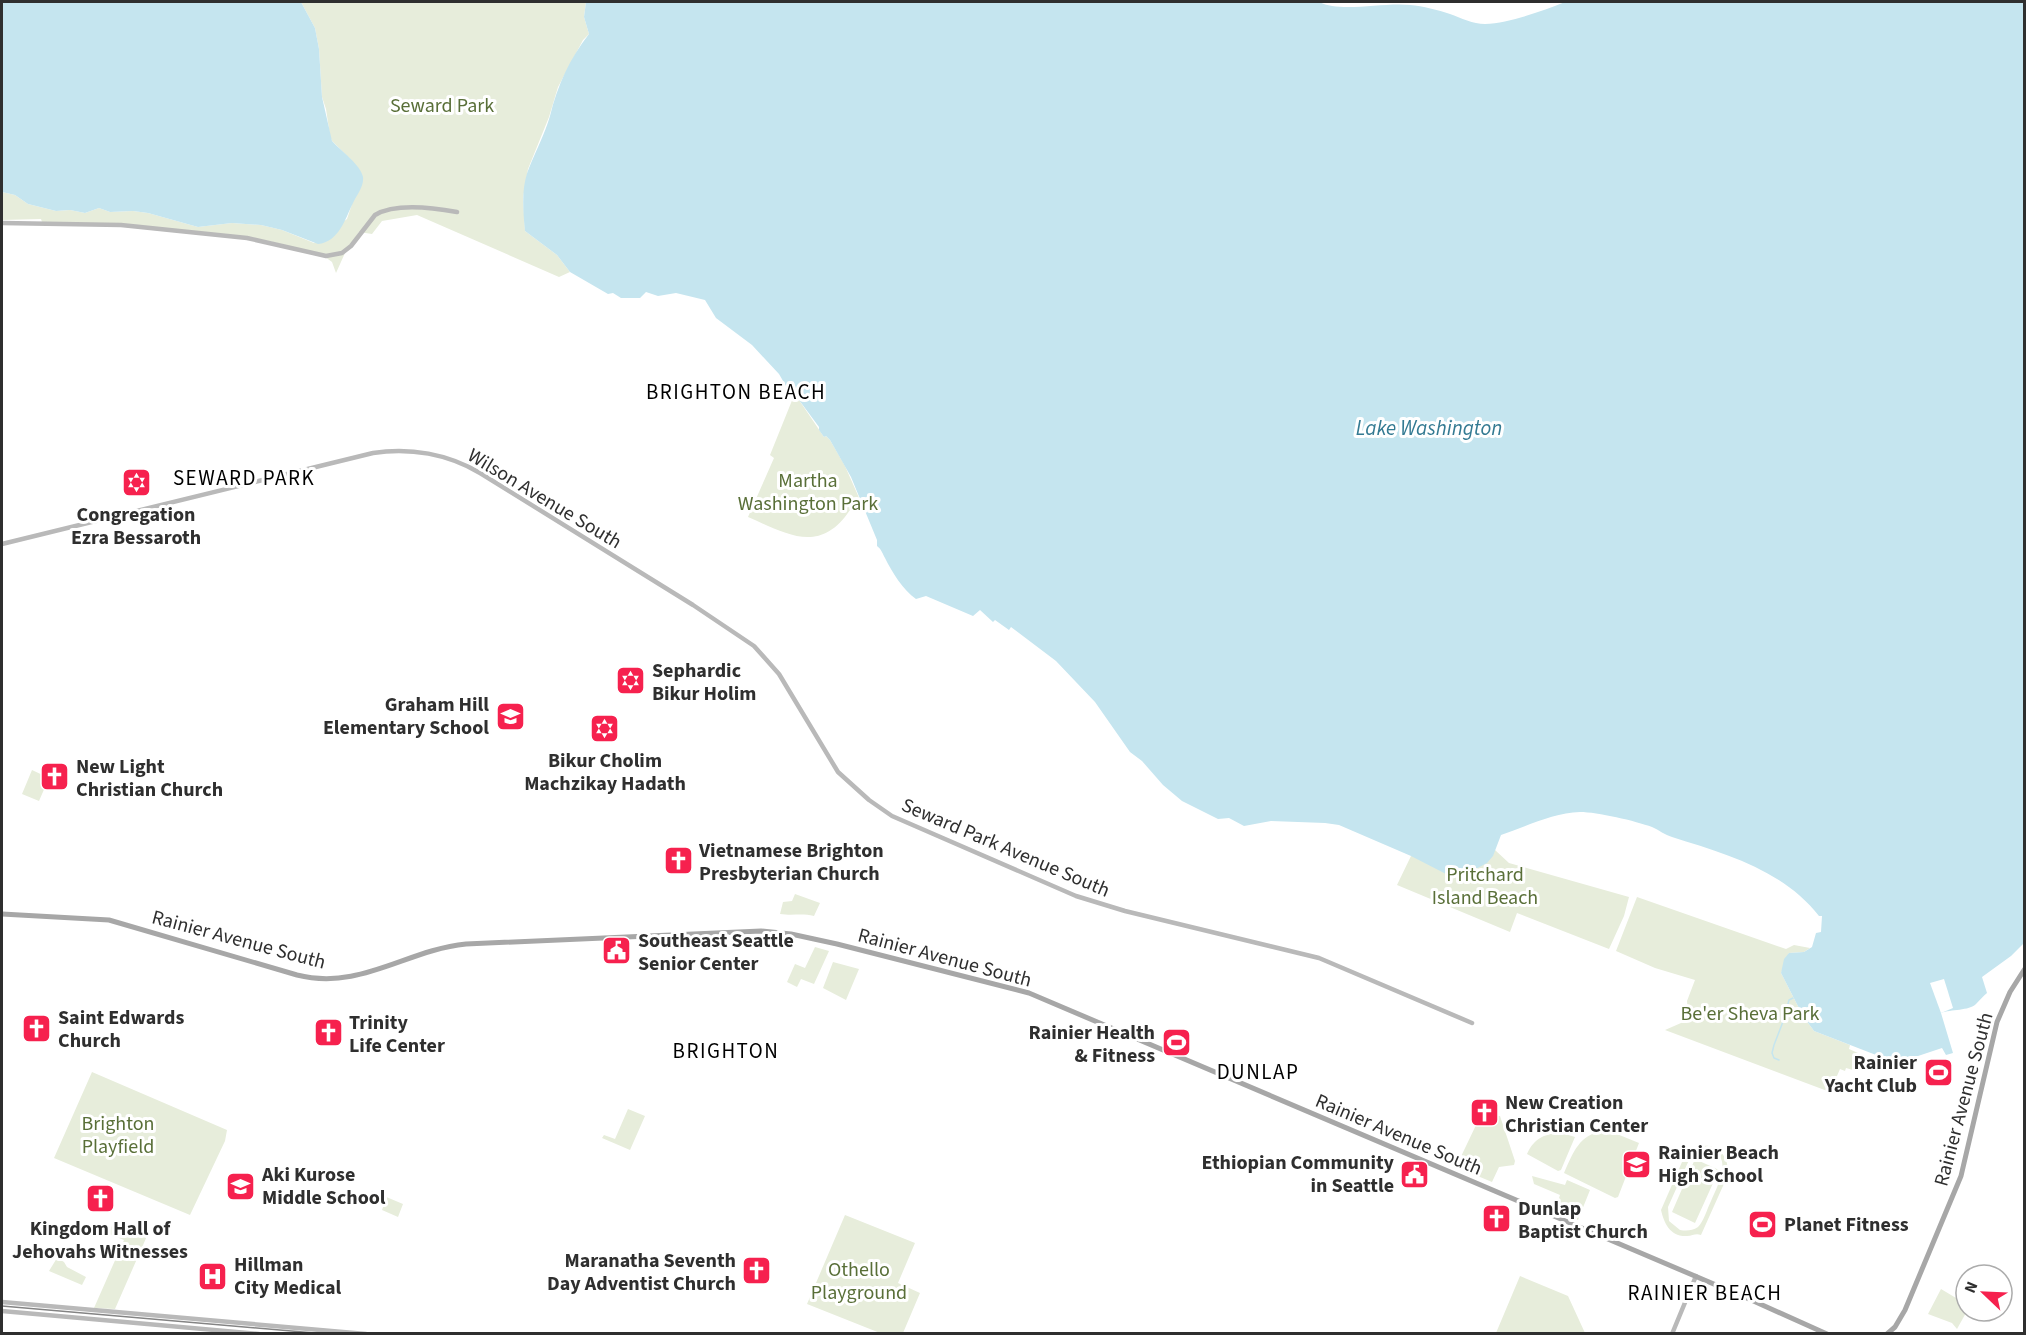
<svg xmlns="http://www.w3.org/2000/svg" width="2026" height="1335" viewBox="0 0 2026 1335" font-family="'Source Sans 3',sans-serif">
  <style>
    .green { fill: #e7eddb; fill-rule: evenodd }
    .water { fill: #c5e5ef }
    .pier { fill: #fff }
    .lines { fill: none; stroke-linecap: round; stroke-linejoin: round }
    .stream { stroke: #c5e5ef; stroke-width: 1.5 }
    .secondary { stroke: #b9b9b9; stroke-width: 4.5 }
    .primary { stroke: #a7a7a7; stroke-width: 5 }
    .tram { stroke: #848484; stroke-width: 1.5 }
    .labels { text-anchor: middle; stroke-width: 6; stroke-linejoin: round; paint-order: stroke }
    .park-label { font-size: 20px; fill: #596f38; stroke: #fff }
    .street-label { font-size: 20px; fill: #2f2f2f; stroke: #fff }
    .poi-label { font-size: 20px; font-weight: bold; fill: #2f2f2f; stroke: #fff; text-anchor: start }
    .neighbourhood-label { font-size: 21px; letter-spacing: 1.5px; fill: #000; stroke: #fff }
    .water-label { font-size: 21px; font-style: italic; fill: #337a92; stroke: #fff }
  </style>
  <rect width="100%" height="100%" fill="#fff"/>
  <path class="green" d="M301 2H586L584 17 589 34 583 40 558 87 549 117 528 169 523 198 525 231 557 255 570 272 559 277 417 215 382 221 372 234 359 232 345 253 336 273 332 262 321 254 269 241 120 224 42 222 41 219 2 220V192L15 195 28 204 56 211 70 210 85 213 99 208 110 212 133 211 148 213 198 227 232 223 261 225 282 230 314 243 347 219 352 204V161L332 141 330 136 326 109 322 97 319 49 315 28Z
    M793 398 799 400 824 437 826 436 830 440 845 466 860 500 854 511 850 510C820 555 787 534 748 517L774 458 770 455Z
    M32 770 49 778 39 801 22 794Z
    M1495 850 1509 863 1629 897 1624 916 1609 949 1517 913 1510 932 1397 885 1411 856Z
    M795 894 820 903 814 916C802 913 793 916 780 914L783 902 792 901Z
    M1637 897 1786 949 1794 945 1810 948 1804 952 1789 953 1781 973 1803 1016 1814 1031 1850 1045 1849 1049 1858 1053 1853 1070 1846 1068 1845 1071 1840 1069 1830 1092 1665 1030 1681 1023 1688 1013 1687 1001 1695 980 1655 968 1616 951Z
    M815 947 829 951 814 984 801 979 797 987 787 982 795 964 805 968Z
    M833 962 859 969 846 1000 823 988Z
    M92 1072 227 1130 225 1141 190 1215 54 1158Z
    M628 1109 645 1116 630 1150 602 1138 604 1135 615 1139Z
    M1494 1116H1500L1515 1161 1514 1165 1499 1167 1492 1182 1456 1167 1477 1123Z
    M1604 1131 1612 1132 1639 1143 1618 1197 1615 1198 1564 1173C1573 1153 1579 1134 1604 1131Z
    M1562 1133 1575 1137 1561 1170 1558 1171 1527 1154C1534 1138 1546 1133 1562 1133Z
    M1689 1146C1696 1149 1701 1145 1709 1146 1724 1149 1730 1163 1727 1177L1701 1235C1695 1233 1693 1236 1687 1236 1670 1237 1664 1223 1661 1210ZM1702 1151C1737 1149 1718 1185 1711 1201 1707 1209 1704 1221 1698 1227 1692 1231 1686 1231 1680 1230L1669 1221 1668 1207 1689 1160 1695 1153Z
    M1695 1159 1719 1170 1695 1223 1672 1212Z
    M1532 1176 1565 1185 1567 1180 1590 1190 1578 1220 1555 1210 1560 1195 1534 1184Z
    M372 1191 403 1204 398 1217 382 1210 384 1204 369 1198Z
    M845 1215 915 1243 898 1283 920 1293 903 1333H880L807 1304Z
    M113 1222 147 1236 115 1309 94 1308 124 1240 109 1234Z
    M57 1258 64 1262 67 1267 86 1277 82 1285 49 1271Z
    M1520 1276 1568 1296 1585 1333H1496Z
    M1941 1289 1966 1304 1967 1311 1957 1329 1952 1323 1928 1314Z"/>
  <path class="water" d="M2 2H301L315 28 319 49 322 97 332 141C340 150 361 165 363 177 364 187 357 194 353 203 345 219 339 242 318 244L282 230 261 225 232 223 198 227 148 213 133 211 110 212 99 208 85 213 70 210 56 211 28 204 15 195 2 192Z
    M586 2H1319C1341 13 1383 2 1410 5 1423 6 1438 10 1450 14 1461 18 1473 24 1485 24 1510 23 1542 11 1565 2H2024V943L2011 956 1982 977 1987 993C1983 996 1980 1000 1976 1004 1969 1011 1951 1009 1941 1013L1953 1053 1946 1055 1942 1048 1903 1061 1889 1060 1814 1031 1803 1016 1781 973 1784 959 1789 953 1804 952 1812 947 1816 933 1821 932 1822 916H1819C1783 870 1726 854 1672 837 1665 835 1659 830 1652 827 1636 821 1597 812 1580 812 1553 813 1527 826 1501 835L1493 856 1487 863 1470 872 1456 875 1446 874 1411 856 1339 825 1325 823 1271 821 1244 826 1229 818 1218 819 1182 801 1163 785 1142 761 1130 752 1095 702 1056 661 1011 627 1009 630 995 620 993 622 980 610 973 616 926 596 916 599C903 590 892 572 885 558 882 553 882 550 877 546V540L851 477 830 440 826 436 824 437 819 430V427L799 400 793 398 779 374 752 345 716 318 705 300 676 293 658 296 646 292 640 298H621L613 293 608 294 570 272 557 255 525 231C523 211 521 187 529 168 536 151 545 133 550 116 557 86 570 58 589 34L584 17Z"/>
  <path class="pier" d="M1944 979 1953 1008 1941 1013 1930 983Z"/>
  <g class="lines">
    <path class="stream" d="M1779 1060 1774 1058 1772 1053 1774 1045 1784 1019 1789 1000 1793 998"/>
    <path class="secondary" d="M2 223 121 225 247 238 326 256 342 253 351 246 375 215C395 203 435 208 457 212
      M2 544 373 453C410 447 448 454 480 473L693 605 754 646 779 674 838 772 869 800 892 816 1076 896 1125 911 1319 958 1472 1023
      M2 1302 366 1334
      M2 1311 259 1334
      M1672 1334 1696 1276"/>
    <path class="primary" d="M2 914 109 920 297 975C360 991 406 950 466 944L761 931 791 934 837 944 1029 993 1749 1299 1827 1334
      M1887 1334 1895 1327 1905 1310 1961 1176 1997 1022 2010 992 2024 970"/>
    <path class="tram" d="M2 1306 326 1334"/>
  </g>
  <defs>
    <symbol id="synagogue-square" viewBox="-11 -11 22 22"><rect x="-9" y="-9" width="18" height="18" rx="4" fill="#f6214e" stroke="#fff"/><path d="M0-6.5L5.6 3.2H-5.6ZM0 6.5L5.6-3.2H-5.6Z" fill="#fff"/></symbol>
    <symbol id="school-square" viewBox="-11 -11 22 22"><rect x="-9" y="-9" width="18" height="18" rx="4" fill="#f6214e" stroke="#fff"/><path d="M0-5L7-2L0 1L-7-2ZM-4 1L0 2.5L4 1V4Q0 6-4 4Z" fill="#fff"/></symbol>
    <symbol id="church-square" viewBox="-11 -11 22 22"><rect x="-9" y="-9" width="18" height="18" rx="4" fill="#f6214e" stroke="#fff"/><path d="M-1.2-6h2.4v3.5h3.3v2.4h-3.3V6h-2.4V-.1h-3.3v-2.4h3.3Z" fill="#fff"/></symbol>
    <symbol id="civic-square" viewBox="-11 -11 22 22"><rect x="-9" y="-9" width="18" height="18" rx="4" fill="#f6214e" stroke="#fff"/><path d="M-.6-6.5H3V-4.5H.6V-3L4-1V1h2V6H-6V1h2V-1L-.6-3ZM-1.2 2.5V6h2.4V2.5Z" fill="#fff"/></symbol>
    <symbol id="stadium-square" viewBox="-11 -11 22 22"><rect x="-9" y="-9" width="18" height="18" rx="4" fill="#f6214e" stroke="#fff"/><path d="M0-5a6.5 5 0 1 0 0 10a6.5 5 0 1 0 0-10ZM-3.5-1.8h7v3.6h-7Z" fill="#fff"/></symbol>
    <symbol id="hospital-square" viewBox="-11 -11 22 22"><rect x="-9" y="-9" width="18" height="18" rx="4" fill="#f6214e" stroke="#fff"/><path d="M-5-5h3v3.5h4V-5h3V5h-3V1.5h-4V5h-3Z" fill="#fff"/></symbol>
  </defs>
  <g fill-rule="evenodd">
    <use href="#synagogue-square" x="120" y="466" width="33" height="33"/>
    <use href="#synagogue-square" x="614" y="664" width="33" height="33"/>
    <use href="#school-square" x="494" y="700" width="33" height="33"/>
    <use href="#synagogue-square" x="588" y="712" width="33" height="33"/>
    <use href="#church-square" x="38" y="760" width="33" height="33"/>
    <use href="#church-square" x="662" y="844" width="33" height="33"/>
    <use href="#civic-square" x="600" y="934" width="33" height="33"/>
    <use href="#church-square" x="20" y="1012" width="33" height="33"/>
    <use href="#church-square" x="312" y="1016" width="33" height="33"/>
    <use href="#stadium-square" x="1160" y="1026" width="33" height="33"/>
    <use href="#stadium-square" x="1922" y="1056" width="33" height="33"/>
    <use href="#church-square" x="1468" y="1096" width="33" height="33"/>
    <use href="#school-square" x="1620" y="1148" width="33" height="33"/>
    <use href="#civic-square" x="1398" y="1158" width="33" height="33"/>
    <use href="#school-square" x="224" y="1170" width="33" height="33"/>
    <use href="#church-square" x="84" y="1182" width="33" height="33"/>
    <use href="#church-square" x="1480" y="1202" width="33" height="33"/>
    <use href="#stadium-square" x="1746" y="1208" width="33" height="33"/>
    <use href="#church-square" x="740" y="1254" width="33" height="33"/>
    <use href="#hospital-square" x="196" y="1260" width="33" height="33"/>
  </g>
  <g class="labels">
    <g class="park-label">
      <text x="442" y="112">Seward Park</text>
      <text x="808" y="487">Martha<tspan x="808" dy="23">Washington Park</tspan></text>
      <text x="1485" y="881">Pritchard<tspan x="1485" dy="23">Island Beach</tspan></text>
      <text x="1750" y="1020">Be'er Sheva Park</text>
      <text x="118" y="1130">Brighton<tspan x="118" dy="23">Playfield</tspan></text>
      <text x="859" y="1276">Othello<tspan x="859" dy="23">Playground</tspan></text>
    </g>
    <g class="street-label">
      <text transform="translate(545 498) rotate(31)" y="7">Wilson Avenue South</text>
      <text transform="translate(1006 847) rotate(23)" y="7">Seward Park Avenue South</text>
      <text transform="translate(239 939) rotate(15)" y="7">Rainier Avenue South</text>
      <text transform="translate(945 957) rotate(15)" y="7">Rainier Avenue South</text>
      <text transform="translate(1963 1099) rotate(-75)" y="7">Rainier Avenue South</text>
      <text transform="translate(1399 1134) rotate(23)" y="7">Rainier Avenue South</text>
    </g>
    <g class="poi-label">
      <text x="136" y="521" text-anchor="middle">Congregation<tspan x="136" dy="23">Ezra Bessaroth</tspan></text>
      <text x="652" y="677">Sephardic<tspan x="652" dy="23">Bikur Holim</tspan></text>
      <text x="489" y="711" text-anchor="end">Graham Hill<tspan x="489" dy="23">Elementary School</tspan></text>
      <text x="605" y="767" text-anchor="middle">Bikur Cholim<tspan x="605" dy="23">Machzikay Hadath</tspan></text>
      <text x="76" y="773">New Light<tspan x="76" dy="23">Christian Church</tspan></text>
      <text x="699" y="857">Vietnamese Brighton<tspan x="699" dy="23">Presbyterian Church</tspan></text>
      <text x="638" y="947">Southeast Seattle<tspan x="638" dy="23">Senior Center</tspan></text>
      <text x="58" y="1024">Saint Edwards<tspan x="58" dy="23">Church</tspan></text>
      <text x="349" y="1029">Trinity<tspan x="349" dy="23">Life Center</tspan></text>
      <text x="1155" y="1039" text-anchor="end">Rainier Health<tspan x="1155" dy="23">&amp; Fitness</tspan></text>
      <text x="1917" y="1069" text-anchor="end">Rainier<tspan x="1917" dy="23">Yacht Club</tspan></text>
      <text x="1505" y="1109">New Creation<tspan x="1505" dy="23">Christian Center</tspan></text>
      <text x="1658" y="1159">Rainier Beach<tspan x="1658" dy="23">High School</tspan></text>
      <text x="1394" y="1169" text-anchor="end">Ethiopian Community<tspan x="1394" dy="23">in Seattle</tspan></text>
      <text x="262" y="1181">Aki Kurose<tspan x="262" dy="23">Middle School</tspan></text>
      <text x="1518" y="1215">Dunlap<tspan x="1518" dy="23">Baptist Church</tspan></text>
      <text x="1784" y="1231">Planet Fitness</text>
      <text x="100" y="1235" text-anchor="middle">Kingdom Hall of<tspan x="100" dy="23">Jehovahs Witnesses</tspan></text>
      <text x="736" y="1267" text-anchor="end">Maranatha Seventh<tspan x="736" dy="23">Day Adventist Church</tspan></text>
      <text x="234" y="1271">Hillman<tspan x="234" dy="23">City Medical</tspan></text>
    </g>
    <g class="neighbourhood-label">
      <text x="736" y="399">BRIGHTON BEACH</text>
      <text x="244" y="485">SEWARD PARK</text>
      <text x="726" y="1058">BRIGHTON</text>
      <text x="1258" y="1079">DUNLAP</text>
      <text x="1705" y="1300">RAINIER BEACH</text>
    </g>
    <g class="water-label">
      <text x="1429" y="435">Lake Washington</text>
    </g>
  </g>
  <rect width="2026" height="1335" fill="none" stroke="#2f2f2f" stroke-width="6"/>
  <g transform="translate(1984 1293) rotate(293)"><circle r="28" fill="#ffffff" stroke="#acacac" stroke-width="1.5"/>
  <path d="M0-4.5L10 22L0 15L-10 22Z" fill="#f6214e"/>
  <text y="-9" font-size="16" font-weight="bold" text-anchor="middle" fill="#2f2f2f">N</text>
  </g>
</svg>
